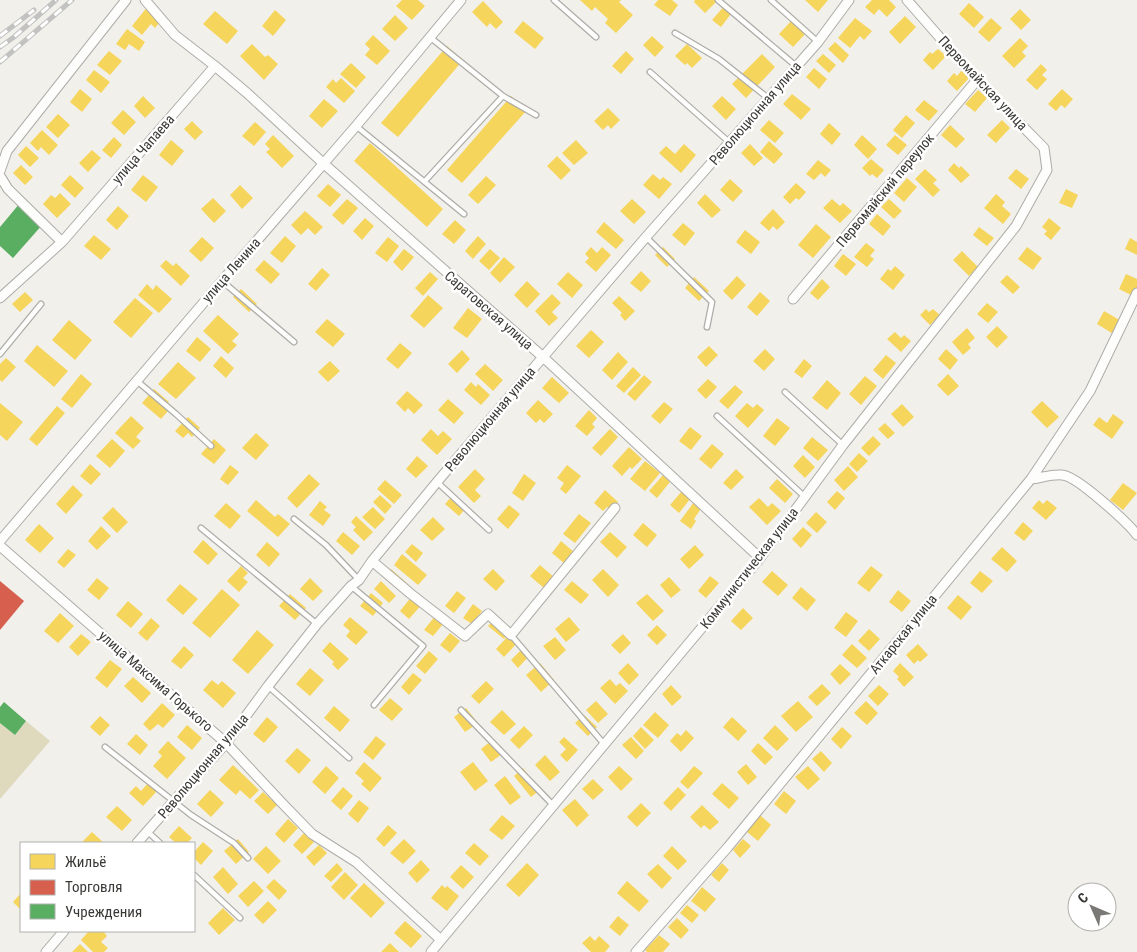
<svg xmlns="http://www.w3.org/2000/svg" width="1137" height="952" viewBox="0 0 1137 952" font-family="'Roboto Condensed',sans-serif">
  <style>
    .green { fill: #dfd9be }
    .homes { fill: #f6d55c }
    .shops { fill: #d6604d }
    .public { fill: #5aae61 }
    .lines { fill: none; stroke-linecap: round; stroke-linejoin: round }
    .service-casing { stroke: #adaca8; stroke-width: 7 }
    .minor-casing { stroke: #adaca8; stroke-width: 11 }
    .service { stroke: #fdfdfc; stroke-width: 4.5 }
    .minor { stroke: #fdfdfc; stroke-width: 9 }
    .rail-casing { stroke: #c2c2c1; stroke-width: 5 }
    .rail { stroke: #fff; stroke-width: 3; stroke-dasharray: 9; stroke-linecap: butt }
    .labels { text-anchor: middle; stroke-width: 5; stroke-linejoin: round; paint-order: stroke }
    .street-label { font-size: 14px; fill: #3a3936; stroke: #fff }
  </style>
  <rect width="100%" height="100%" fill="#f1f0eb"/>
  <path class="green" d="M26 721 50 741 0 799V723L15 735Z"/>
  <path class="homes" d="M402 0H418L425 6 412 20 396 6Z
    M580 0H621L619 2 633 15 616 33 605 23 608 19 595 7 592 11Z
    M658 0H672L678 5 670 16 654 5Z
    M695 0H718L705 13 694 2Z
    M805 0H828L818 12Z
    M872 0H889L896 7 887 17 879 9 874 15 865 7Z
    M483 1 503 22 496 29 490 23 487 27 472 12Z
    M969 3 984 17 974 28 959 14Z
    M726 4 734 10 721 27 712 20Z
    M148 6 163 18 155 28 151 24 142 35 132 26Z
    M1020 9 1031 20 1021 30 1010 19Z
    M275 10 286 20 273 36 262 26Z
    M215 11 238 31 227 44 203 24Z
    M395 15 408 28 395 41 382 29Z
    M905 16 916 27 900 44 889 32Z
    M855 18 872 31 864 40 860 36 850 48 838 38Z
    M991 18 1002 28 989 42 978 32Z
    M793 19 807 32 793 47 779 34Z
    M523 21 544 38 535 49 514 32Z
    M127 29 145 42 139 51 129 44 125 50 116 44Z
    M373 35 390 51 377 65 365 55 370 49 365 44Z
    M652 36 664 47 655 57 643 45Z
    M1020 38 1028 46 1022 52 1026 56 1014 68 1002 56Z
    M835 42 849 55 843 63 828 49Z
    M252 44 265 57 268 55 278 64 264 80 240 56Z
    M687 44 702 58 692 68 687 63 685 65 675 56Z
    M447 46 463 60 398 137 381 123Z
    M938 49 946 56 933 70 923 60 930 52 932 54Z
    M109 51 122 61 110 75 97 65Z
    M626 51 634 59 621 74 612 66Z
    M762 54 775 67 746 98 732 84Z
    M823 54 836 65 829 73 816 61Z
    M351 63 366 77 356 88 340 74Z
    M1041 64 1047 70 1042 75 1047 79 1037 90 1026 80Z
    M814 68 827 79 819 89 806 77Z
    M94 70 110 82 101 93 86 80Z
    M962 70 970 77 957 91 947 81 954 73 957 76Z
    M341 78 355 91 344 103 326 87 333 79 336 83Z
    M80 89 92 99 82 112 70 102Z
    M1062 89 1073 99 1065 108 1061 105 1056 111 1048 104Z
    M978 90 987 98 975 112 965 104Z
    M792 94 811 109 801 120 783 104Z
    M143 96 155 108 145 118 134 106Z
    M511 96 527 110 462 183 447 170Z
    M722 96 736 109 726 120 712 106Z
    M324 99 338 111 322 128 309 116Z
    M924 100 938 111 929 121 915 110Z
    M608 108 620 120 611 129 608 125 603 130 594 121Z
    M123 110 136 122 124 135 111 123Z
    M58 114 70 125 58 138 46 127Z
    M906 115 915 123 902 138 893 130Z
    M769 120 784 133 775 143 760 130Z
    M1002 120 1010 128 996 143 987 135Z
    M192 121 203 132 195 140 184 129Z
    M255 122 266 132 254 146 242 136Z
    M829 123 841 134 832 145 820 134Z
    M950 125 965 139 956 148 941 135Z
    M42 130 58 145 49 155 41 147 38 151 30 143Z
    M273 135 294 156 282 168 266 152 270 149 265 144Z
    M862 135 877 149 868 159 854 145Z
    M895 135 907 145 898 155 886 145Z
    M114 137 122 145 111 158 102 150Z
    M171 140 184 151 172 166 159 155Z
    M576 140 588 153 574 165 562 153Z
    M769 141 783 154 774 164 760 152Z
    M370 143 443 209 427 227 354 161Z
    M684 144 696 155 681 173 659 153 666 146 675 154Z
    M750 144 763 158 754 166 741 153Z
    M26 146 39 158 30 167 18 155Z
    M92 150 101 158 88 172 79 163Z
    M557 156 571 170 561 180 547 166Z
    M871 159 884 170 877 178 872 174 870 176 862 168Z
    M818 160 831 170 825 177 821 173 814 180 806 174Z
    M954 163 959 168 961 166 970 175 961 183 948 170Z
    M21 165 33 177 25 185 13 173Z
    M925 169 937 180 933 183 940 190 933 197 915 179Z
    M1016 169 1029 179 1021 189 1008 178Z
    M653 174 660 180 663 177 672 184 659 199 643 185Z
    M70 175 84 188 75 198 61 185Z
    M143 175 158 187 146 202 131 190Z
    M486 176 496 185 478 204 468 195Z
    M907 178 917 187 904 202 894 193Z
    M730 179 743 191 733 202 720 190Z
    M796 183 806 192 799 200 796 198 790 204 783 197Z
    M328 184 341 195 330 207 317 196Z
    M240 185 253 198 242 209 230 195Z
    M1066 189 1078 195 1072 208 1059 203Z
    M60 193 71 204 57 218 43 204 51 195 55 198Z
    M705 194 721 210 712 218 697 203Z
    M996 194 1005 202 1002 206 1011 214 1003 224 984 208Z
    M213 198 226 211 214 223 201 209Z
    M347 199 358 208 343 225 332 215Z
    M632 199 646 212 634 224 620 211Z
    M832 199 840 206 843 203 852 211 840 223 823 208Z
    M889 199 902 211 894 219 881 207Z
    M118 206 129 216 117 230 106 220Z
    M773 209 785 222 777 230 773 226 769 231 760 223Z
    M305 211 323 227 315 235 308 228 301 235 291 225Z
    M877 214 891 226 883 236 869 224Z
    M365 218 374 226 362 240 353 231Z
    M1049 218 1061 228 1051 240 1044 234 1047 231 1042 227Z
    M455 220 466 230 454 244 442 234Z
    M604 222 624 240 616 249 596 232Z
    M683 223 695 233 685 246 672 235Z
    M816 224 831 237 813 258 798 245Z
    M979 227 994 238 987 246 973 235Z
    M745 230 760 242 751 254 736 242Z
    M94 235 111 249 101 260 84 246Z
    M285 236 296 246 282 263 270 253Z
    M478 236 486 244 473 259 465 251Z
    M202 237 214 248 201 262 189 251Z
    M388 237 399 246 387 262 375 253Z
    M1130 238 1137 242V255L1125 249Z
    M866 243 875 250 870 256 874 259 867 267 854 257Z
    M591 247 597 253 602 247 611 255 596 272 585 262 589 258 585 254Z
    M663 247 675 259 667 267 655 255Z
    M1027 247 1042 258 1033 270 1018 259Z
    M404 249 414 257 402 271 393 262Z
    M490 249 500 258 489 270 479 261Z
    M962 251 978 267 969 276 953 260Z
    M843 254 856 264 846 276 834 266Z
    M504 257 515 267 500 283 490 273Z
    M166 260 173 266 176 263 190 276 181 286 160 266Z
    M264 260 280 274 271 284 255 270Z
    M895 266 905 275 893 290 880 279 888 269 891 271Z
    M322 268 330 275 316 291 308 284Z
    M641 271 651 281 641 292 630 283Z
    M430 272 438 279 423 296 415 288Z
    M568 272 583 285 572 298 557 284Z
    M1126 274 1137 279V293L1135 297 1119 289Z
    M1007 275 1020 287 1013 294 1000 282Z
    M737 276 746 285 732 300 723 291Z
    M694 277 709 291 699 301 685 288Z
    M822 279 830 287 818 300 810 293Z
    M527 281 540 294 527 308 514 295Z
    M147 284 153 290 156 285 172 299 159 313 138 295Z
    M241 289 257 304 249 312 233 297Z
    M25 292 33 300 20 312 12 304Z
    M760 292 770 301 757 316 747 307Z
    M552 294 561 303 552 312 558 318 549 326 535 311Z
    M428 295 443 308 424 328 410 316Z
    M619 296 635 311 625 321 620 315 622 313 612 303Z
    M135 298 153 313 131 338 113 322Z
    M987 303 998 312 988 323 977 314Z
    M468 308 482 319 467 338 453 328Z
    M926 309 929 312 933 309 940 315 930 325 920 315Z
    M1104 311 1123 322 1115 335 1097 324Z
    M218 315 239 334 232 341 237 345 228 354 203 331Z
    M327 319 345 334 333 347 315 332Z
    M69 320 92 340 75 360 52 340Z
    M997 326 1008 337 997 348 986 337Z
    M967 328 975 338 968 344 971 348 963 355 952 342Z
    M591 330 604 342 589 358 576 346Z
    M895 332 901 338 904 335 911 341 901 352 887 339Z
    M197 337 211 349 200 362 186 351Z
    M400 343 412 353 398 369 386 359Z
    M37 345 68 371 54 387 24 361Z
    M709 346 718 355 706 367 697 357Z
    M765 349 775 359 764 371 753 361Z
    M946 349 958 360 950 370 938 359Z
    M462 350 470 359 457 373 448 364Z
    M618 352 628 362 612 380 602 370Z
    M886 355 896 363 883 379 873 370Z
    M221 356 234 368 226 378 213 366Z
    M6 358 16 367 2 382 0 380V364Z
    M804 359 812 366 802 378 794 372Z
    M330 361 340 371 328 382 318 372Z
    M178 362 196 378 176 399 158 384Z
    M485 364 503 380 493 391 475 374Z
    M633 367 641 375 624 393 616 386Z
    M81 374 92 384 72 408 61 399Z
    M948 374 959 386 948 396 937 385Z
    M644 375 652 382 635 401 627 394Z
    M865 376 877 386 861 405 849 394Z
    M552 377 569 393 559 403 542 388Z
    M708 379 717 387 706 399 697 390Z
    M827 380 841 393 827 410 812 398Z
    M471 382 476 387 478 384 490 395 481 405 464 390Z
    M735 385 743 392 728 409 719 401Z
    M154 389 169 402 164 408 168 411 161 419 142 403Z
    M407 391 423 405 414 414 408 408 405 412 396 403Z
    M448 399 464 413 454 424 438 410Z
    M538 400 553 414 544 423 540 419 536 423 526 413Z
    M1042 401 1059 417 1047 428 1031 412Z
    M664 402 673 409 660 424 651 416Z
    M0 403 23 422 7 441 0 435Z
    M747 403 753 408 757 404 764 410 748 428 735 416Z
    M902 404 914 417 903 427 891 414Z
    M57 406 65 413 37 446 29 439Z
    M589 410 597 418 592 424 595 427 587 436 575 426Z
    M1113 414 1124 422 1112 439 1093 425 1099 417 1107 423Z
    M131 416 144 428 136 437 141 441 133 449 115 433Z
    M188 417 200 428 192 437 188 433 183 438 175 431Z
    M777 418 790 428 775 446 763 436Z
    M885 423 895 433 888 439 878 429Z
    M690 427 702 436 691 450 679 441Z
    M431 429 438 436 443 431 452 439 437 455 421 440Z
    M610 429 618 437 601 456 592 448Z
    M256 433 269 445 256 460 242 448Z
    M873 436 881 444 869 456 861 448Z
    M812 437 828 450 818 461 803 448Z
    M112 439 125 451 110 468 96 456Z
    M214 439 226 450 214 464 201 454Z
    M712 444 724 454 711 469 699 459Z
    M629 447 642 459 632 469 630 467 622 476 612 466Z
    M859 453 868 461 857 472 849 464Z
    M803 455 815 467 805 478 793 466Z
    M417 456 428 466 416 478 406 469Z
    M645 461 660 473 645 491 630 479Z
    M90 464 101 474 91 485 80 476Z
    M230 465 239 472 228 485 220 479Z
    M567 465 581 476 566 494 560 489 564 483 557 478Z
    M848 466 858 477 844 491 834 480Z
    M475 469 485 479 475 490 481 496 474 503 458 487Z
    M736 469 744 477 731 490 723 483Z
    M309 474 320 484 297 508 287 498Z
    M524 474 536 483 523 501 512 493Z
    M663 475 670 482 657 498 649 491Z
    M777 479 793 494 785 503 769 488Z
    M385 480 402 495 394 504 377 489Z
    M1123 483 1137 493 1123 510 1110 500Z
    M73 485 83 495 66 514 56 504Z
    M605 490 618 502 611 510 607 507 603 511 594 503Z
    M682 491 691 498 679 513 670 505Z
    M837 491 845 498 835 510 827 502Z
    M380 495 392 506 385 514 373 502Z
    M453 495 467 507 459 516 445 504Z
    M759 498 768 507 772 503 781 511 767 525 749 507Z
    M256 500 275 517 278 514 290 524 278 537 247 511Z
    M1039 500 1043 504 1047 500 1057 508 1046 520 1032 508Z
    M320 501 327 507 324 510 331 515 323 526 309 515Z
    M694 502 702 507 694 519 696 521 691 529 680 521Z
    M226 503 241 516 230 529 214 516Z
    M509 505 520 514 508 529 497 519Z
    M113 507 128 522 117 533 102 518Z
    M373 507 385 519 375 529 362 517Z
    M816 512 827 522 817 533 806 523Z
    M579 514 591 523 575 543 563 534Z
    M356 516 373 532 364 541 353 530 356 527 351 522Z
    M433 517 445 529 432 541 420 530Z
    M1023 522 1033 531 1024 541 1014 533Z
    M643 523 657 535 647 547 633 535Z
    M39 524 54 538 40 553 25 540Z
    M101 526 111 536 97 550 88 541Z
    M803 527 812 535 801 548 792 539Z
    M343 532 360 546 352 555 336 541Z
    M610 532 627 547 617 558 600 542Z
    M203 540 218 554 208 565 193 552Z
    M561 541 575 553 565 564 552 553Z
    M267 542 280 554 269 567 256 555Z
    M412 544 423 553 416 562 405 552Z
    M695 545 704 555 689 569 680 559Z
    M1002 547 1017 561 1007 572 991 559Z
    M68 549 76 555 64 568 57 562Z
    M402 554 427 575 418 585 394 565Z
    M540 565 555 578 545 589 530 576Z
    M241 566 248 573 243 578 248 582 239 592 227 581Z
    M871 566 883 575 869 592 857 583Z
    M391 569 409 585 402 593 383 577Z
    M493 569 505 581 496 591 483 579Z
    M603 569 619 585 608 597 592 580Z
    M772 571 788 585 778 596 762 582Z
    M980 571 993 581 982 593 970 583Z
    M710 576 719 583 706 598 698 591Z
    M669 577 681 590 671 598 660 585Z
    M97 578 109 588 99 600 87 590Z
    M310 578 323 591 313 601 300 589Z
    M381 581 396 596 389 603 374 589Z
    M572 581 589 595 581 604 564 590Z
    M180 584 198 599 183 615 166 600Z
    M801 587 816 600 807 611 792 598Z
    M222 589 240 605 210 638 192 623Z
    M898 590 911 601 902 612 889 602Z
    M457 591 466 598 454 613 445 606Z
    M371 593 383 603 373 616 360 606Z
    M290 594 306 608 295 620 279 606Z
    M647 594 664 611 653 621 636 603Z
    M413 595 423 603 409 619 400 611Z
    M958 595 972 607 961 620 947 608Z
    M128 601 143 614 131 628 116 615Z
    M473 604 482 611 472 624 463 618Z
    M743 608 753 618 741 630 731 621Z
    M846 612 858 621 846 637 834 628Z
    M60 613 74 626 58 643 44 631Z
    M435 616 444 623 433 636 424 630Z
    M497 616 512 629 504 639 488 626Z
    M350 617 368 632 356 645 346 636 350 631 343 625Z
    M569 617 580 630 566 642 555 629Z
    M151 618 160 626 147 641 138 633Z
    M657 625 667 635 657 645 647 635Z
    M869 629 880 639 869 651 858 641Z
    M257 630 274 645 248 674 232 660Z
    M450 633 460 641 450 653 440 645Z
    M81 634 91 642 78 656 69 647Z
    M623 634 631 643 620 654 611 645Z
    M509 635 517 643 504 657 496 649Z
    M555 637 566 650 555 660 543 646Z
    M330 642 349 659 338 670 332 664 334 662 322 651Z
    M852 644 867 658 857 668 842 655Z
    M918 644 928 655 920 662 918 660 914 664 906 655Z
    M184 646 194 655 181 669 171 661Z
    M524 647 531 654 518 668 511 660Z
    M429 651 438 659 425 674 416 666Z
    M110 660 122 669 107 688 95 678Z
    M540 663 554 680 541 692 526 675Z
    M628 663 639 675 629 685 618 673Z
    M900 663 914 677 904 687 897 679 899 677 893 671Z
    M840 664 851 674 840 685 830 674Z
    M310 668 324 680 310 696 296 684Z
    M413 673 422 680 409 695 401 687Z
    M133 677 151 693 142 703 124 686Z
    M610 679 616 686 620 683 628 691 615 704 600 688Z
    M212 680 218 685 222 681 236 693 223 708 203 690Z
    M486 681 494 689 479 704 471 696Z
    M822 684 831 693 817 706 808 697Z
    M671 685 682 697 672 706 662 694Z
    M879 685 889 694 878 706 868 696Z
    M390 698 403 709 392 721 379 710Z
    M596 701 608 714 598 723 586 710Z
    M798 701 813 717 796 732 781 716Z
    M866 701 878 713 867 725 854 713Z
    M162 703 175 715 163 728 158 724 150 731 143 724Z
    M334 706 350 720 340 732 324 718Z
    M466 708 478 723 465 732 454 717Z
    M502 710 516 724 504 735 490 722Z
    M655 712 669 725 658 738 643 725Z
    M584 715 597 727 588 736 575 723Z
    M100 716 110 725 100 736 90 727Z
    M267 717 278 727 264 743 253 734Z
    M732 717 747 731 738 741 723 727Z
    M187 725 202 738 192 750 177 737Z
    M775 725 789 739 777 751 763 738Z
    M524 726 533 735 519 749 510 740Z
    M641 727 654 740 645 749 633 736Z
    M842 727 852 736 841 749 831 739Z
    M686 730 694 738 681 752 670 741 677 733 681 736Z
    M136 734 148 745 140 755 127 744Z
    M376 736 386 744 373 760 363 752Z
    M564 737 578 750 567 762 560 755 566 749 559 742Z
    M631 737 644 751 636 759 622 745Z
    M168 741 186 758 167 779 153 766 162 756 158 752Z
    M491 741 502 754 491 762 481 749Z
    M758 743 773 757 765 765 751 751Z
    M297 748 311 760 299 774 285 761Z
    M821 751 832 763 824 772 812 759Z
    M545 755 560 772 550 781 535 765Z
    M364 762 382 778 370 792 361 784 364 781 355 773Z
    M473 762 488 781 475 791 460 772Z
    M746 764 757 777 748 785 737 772Z
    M233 765 259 790 250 799 240 790 236 795 219 780Z
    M326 766 339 778 325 794 312 782Z
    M619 766 633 779 621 791 608 777Z
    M694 766 703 773 688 789 680 782Z
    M808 766 820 779 808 790 795 777Z
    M523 768 540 790 531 797 514 776Z
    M505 776 521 797 510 805 494 785Z
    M593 779 604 790 593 800 582 789Z
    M149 782 158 790 143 806 129 793 136 786 141 791Z
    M722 783 739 798 729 809 712 794Z
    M343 787 353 796 341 810 331 801Z
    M678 787 686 795 671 811 663 803Z
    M210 790 224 803 211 817 197 804Z
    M784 791 796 801 786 814 774 804Z
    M263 792 277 805 268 814 254 801Z
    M575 799 589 815 577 827 562 810Z
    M359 800 369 808 358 823 348 814Z
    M641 803 651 813 637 827 627 817Z
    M702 805 719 822 710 830 704 825 701 828 690 817Z
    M117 806 132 820 122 831 106 817Z
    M502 815 515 826 502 840 489 830Z
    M760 815 771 825 758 841 746 831Z
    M288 819 298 828 284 843 275 834Z
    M388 825 397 833 384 847 376 839Z
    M179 826 192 838 187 843H176L169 837Z
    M92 832 104 843H84L82 842Z
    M305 832 314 842 302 854 293 845Z
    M238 839 249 852 236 864 224 851Z
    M404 839 416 851 403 864 390 853Z
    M743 839 751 846 740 858 733 850Z
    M203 842 213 851 201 865 194 858V852Z
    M474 843 489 856 480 866 465 853Z
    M319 845 327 853 314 866 306 857Z
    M266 846 281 861 268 874 253 859Z
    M672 846 687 861 678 870 663 856Z
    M421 860 430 870 417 883 408 873Z
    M337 863 343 870 331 882 324 876Z
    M527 863 539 875 519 897 506 885Z
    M722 863 729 870 719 882 711 875Z
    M658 864 672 878 662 889 647 874Z
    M461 865 474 877 463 889 450 877Z
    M223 867 238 884 228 894 213 877Z
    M345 872 358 885 344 900 331 887Z
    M274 879 287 891 279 900 266 887Z
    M254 881 264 891 248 907 238 896Z
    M627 881 649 901 639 912 617 893Z
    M364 883 385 903 371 918 350 898Z
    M442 885 445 888 447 886 459 896 447 911 431 898Z
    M702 887 716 899 705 912 691 901Z
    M21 893V910L13 902Z
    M268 901 277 910 263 924 254 915Z
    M687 905 699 915 692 923 680 913Z
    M223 908 235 920 219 935 208 923Z
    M618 916 629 925 620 936 609 927Z
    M677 918 689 930 681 939 668 927Z
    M405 921 422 936 411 948 394 933Z
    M89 931H103L107 936 101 942 108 948 104 952H93L81 940Z
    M659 935 670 944 663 952H647L645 950Z
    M590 936 595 941 599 936 610 946 605 952H591L582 943Z
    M390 943 399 952H381Z
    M80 944 88 952H72Z"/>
  <path class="shops" d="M0 581 24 601 0 630Z"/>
  <path class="public" d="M20 203 43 224 13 258 0 246V227Z
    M4 702 26 721 15 735 0 723V707Z"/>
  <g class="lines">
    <defs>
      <path id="service" d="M554 0 596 37
        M718 0 796 66
        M771 0 818 42
        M675 33 719 59 768 98
        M431 38 503 96 536 115
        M650 72 729 142
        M356 126 464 214
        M425 181 503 96
        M646 237 712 302 707 327
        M222 281 294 342
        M0 354 41 304
        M137 381 176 414 211 446
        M785 392 843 445
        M717 416 805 497
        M437 482 489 530
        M294 519 326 545 359 580
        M201 528 317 624
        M351 586 423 646 374 705
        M511 635 604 744
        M268 686 349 758
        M461 710 553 805
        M105 747 191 815 234 843 248 858
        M147 831 160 843
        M194 875 240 918"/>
      <path id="minor" d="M215 66 247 93 323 163 543 357 760 558
        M0 171 7 151 126 0
        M0 176 8 189 62 242
        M0 298 62 242 215 66 175 35 145 0
        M793 299 977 80
        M1031 479C1040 478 1052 474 1062 475 1076 475 1128 523 1137 535
        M0 541 222 281 356 126 461 0
        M0 546 226 743 282 803 312 834 356 862 441 940
        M372 561 411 594 465 636 488 614 511 635 615 508
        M137 843 174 801 226 743 268 686 317 624 351 586 359 580 372 561 437 482 543 357 646 237 818 42 849 0
        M46 952 64 931
        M431 952 760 558 843 445 1016 226 1047 170 1044 148 977 80 907 0
        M636 952 728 847 1031 479 1090 391 1137 293"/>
    </defs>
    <use href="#service" class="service-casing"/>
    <use href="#minor" class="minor-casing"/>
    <use href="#service" class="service"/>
    <use href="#minor" class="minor"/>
    <defs>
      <path id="rail" d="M0 36 34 10
        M0 47 14 37 56 0
        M0 62 72 0"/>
    </defs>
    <use href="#rail" class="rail-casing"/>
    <use href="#rail" class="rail"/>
  </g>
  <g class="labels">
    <g class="street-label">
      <text transform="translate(983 83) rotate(47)" y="5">Первомайская улица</text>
      <text transform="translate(755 113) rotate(-49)" y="5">Революционная улица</text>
      <text transform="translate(143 149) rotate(-49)" y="5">улица Чапаева</text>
      <text transform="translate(885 190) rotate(-50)" y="5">Первомайский переулок</text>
      <text transform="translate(231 270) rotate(-49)" y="5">улица Ленина</text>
      <text transform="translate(489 310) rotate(41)" y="5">Саратовская улица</text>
      <text transform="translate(490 419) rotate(-50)" y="5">Революционная улица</text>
      <text transform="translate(749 568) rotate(-52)" y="5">Коммунистическая улица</text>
      <text transform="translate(903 634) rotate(-51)" y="5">Аткарская улица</text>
      <text transform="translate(156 681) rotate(41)" y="5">улица Максима Горького</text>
      <text transform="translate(203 766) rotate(-50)" y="5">Революционная улица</text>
    </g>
  </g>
  <rect x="20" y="842" width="175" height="90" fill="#ffffff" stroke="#b0b0af"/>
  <rect x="30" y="854" width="25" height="15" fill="#f6d55c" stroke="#b0b0af"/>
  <text x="65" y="867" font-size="15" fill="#3a3936">Жильё</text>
  <rect x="30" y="880" width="25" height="15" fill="#d6604d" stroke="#b0b0af"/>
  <text x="65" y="892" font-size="15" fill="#3a3936">Торговля</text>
  <rect x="30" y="904" width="25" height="15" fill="#5aae61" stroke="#b0b0af"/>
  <text x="65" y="917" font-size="15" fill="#3a3936">Учреждения</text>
  <g transform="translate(1092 907) rotate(315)"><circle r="24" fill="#ffffff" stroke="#b0b0af"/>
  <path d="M0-4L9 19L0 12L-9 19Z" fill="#7a7975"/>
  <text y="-8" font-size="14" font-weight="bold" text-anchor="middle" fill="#3a3936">С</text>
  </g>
</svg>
